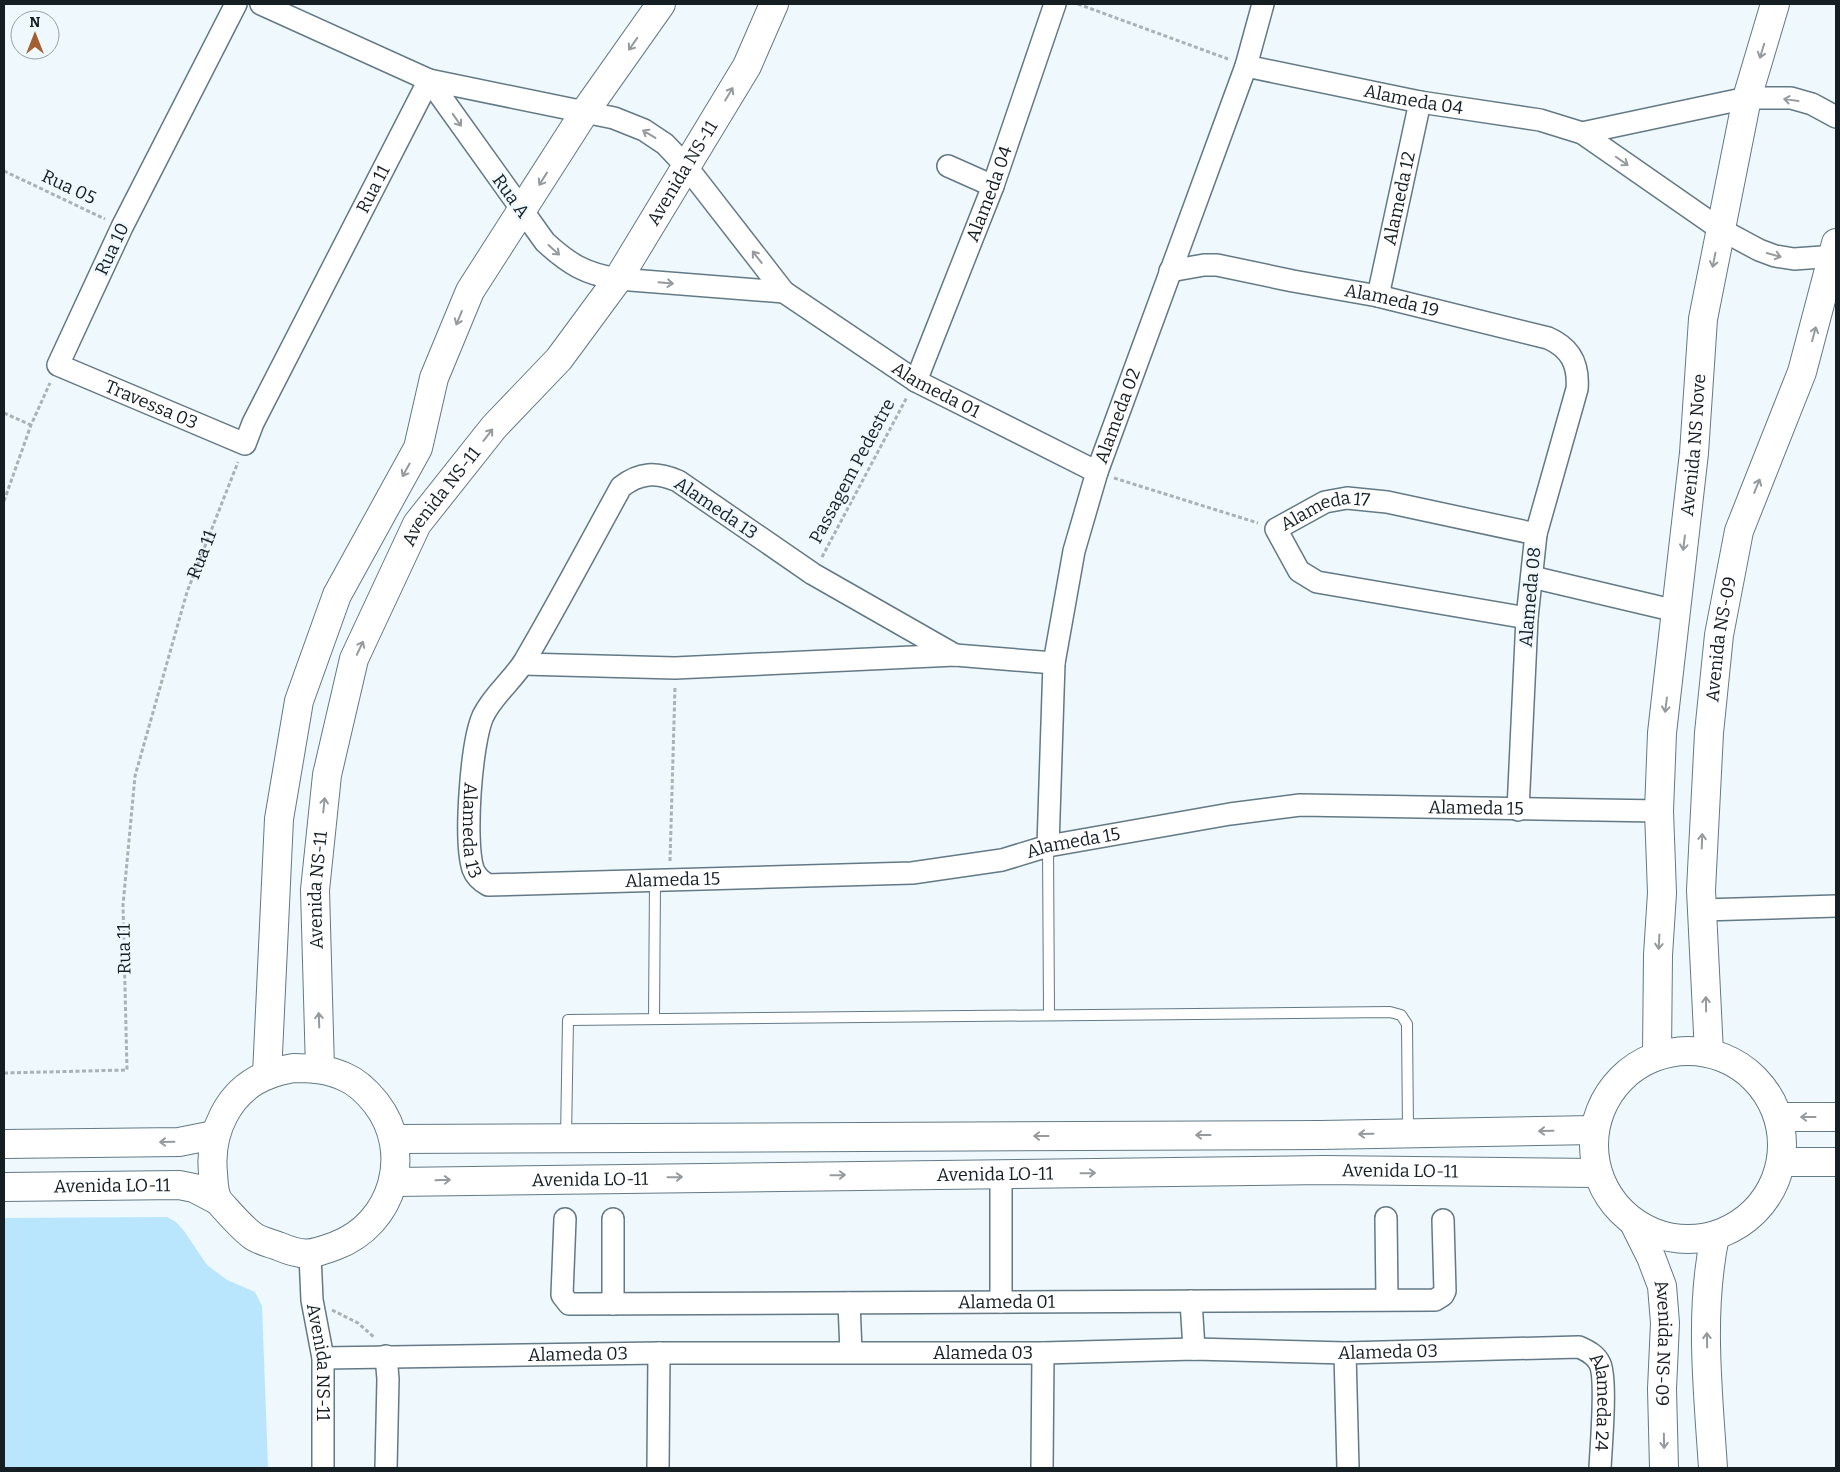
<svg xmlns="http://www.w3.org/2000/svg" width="1840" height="1472" viewBox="0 0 1840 1472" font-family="Bitter,serif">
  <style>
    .green { fill: #b9e5fd }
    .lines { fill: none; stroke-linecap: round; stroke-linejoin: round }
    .lane-casing { stroke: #637985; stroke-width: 12 }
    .street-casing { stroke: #637985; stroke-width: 24 }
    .secondary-casing { stroke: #637985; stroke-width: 30 }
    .path { stroke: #a8b2b7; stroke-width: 3; stroke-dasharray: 4 2.5; stroke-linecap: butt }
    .lane { stroke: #fff; stroke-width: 10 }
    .street { stroke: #fff; stroke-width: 21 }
    .secondary { stroke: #fff; stroke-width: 28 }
    .oneway { stroke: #969a9c }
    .labels { text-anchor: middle; stroke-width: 5; stroke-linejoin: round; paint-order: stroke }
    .street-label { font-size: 18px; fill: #151e23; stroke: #eef8fd }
  </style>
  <rect width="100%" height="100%" fill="#eef8fd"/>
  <path class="green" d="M167 1217 176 1222 184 1231 207 1265 227 1280 255 1292 262 1306 268 1468H4V1218Z"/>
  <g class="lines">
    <defs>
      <path id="lane" d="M1048 846 1049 1014
        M654 1018 655 882
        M566 1138 568 1020 1390 1012 1401 1015 1407 1024 1408 1131"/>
      <g id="street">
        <path id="s2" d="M236 4 122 227 58 365 245 444 253 423 429 80"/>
        <path d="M261 4 429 80 614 118 644 130 665 144 686 166 784 292 618 279C585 274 569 264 545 242L429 80"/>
        <path id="s3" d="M1246 66 1420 102 1540 120 1582 133 1720 229 1759 250 1775 256 1794 259 1836 256"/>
        <path d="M1582 133 1747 98H1791L1812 104 1836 117"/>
        <path d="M948 166 993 186"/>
        <path id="s4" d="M1170 271 1204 265H1217L1293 281 1378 296 1548 338C1571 348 1579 365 1577 389L1536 534 1527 618 1518 810"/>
        <path id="s5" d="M784 292 916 381 1097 472"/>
        <path id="s6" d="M1378 296 1420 102"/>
        <path id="s7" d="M916 381 993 186 1055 4"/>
        <path d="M1532 577 1676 611"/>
        <path id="s8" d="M1527 618 1317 582 1299 571 1276 529 1325 502 1347 498 1387 502 1536 534"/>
        <path id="s9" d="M955 655 813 574 678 481C656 472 640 472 621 487 589 545 558 604 524 662 512 681 493 695 483 716 471 743 464 841 473 869 476 877 481 881 488 885L912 873 1002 860 1048 846 1230 814 1300 805 1659 811"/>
        <path d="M523 664 675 668 955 655 1054 663"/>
        <path id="s10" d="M1048 846 1054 663 1074 551 1097 472 1246 66 1263 4"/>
        <path d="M1702 910 1836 906"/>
        <path d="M1001 1174V1302"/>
        <path d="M1386 1218 1387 1299"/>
        <path id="s11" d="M565 1219 562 1295 569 1304H578L1435 1300 1443 1295 1445 1291 1443 1220"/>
        <path d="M613 1219V1304"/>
        <path id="s12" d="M310 1255 312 1300 323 1358V1468"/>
        <path d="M1191 1301 1194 1349"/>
        <path d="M849 1303 851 1352"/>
        <path d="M1345 1353 1348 1468"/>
        <path d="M386 1356 388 1379 386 1468"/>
        <path id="s13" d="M323 1358 659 1353H1043L1194 1349 1345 1353 1579 1347C1588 1351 1596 1355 1600 1364 1607 1380 1601 1447 1600 1468"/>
        <path d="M658 1468 659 1353"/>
        <path d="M1042 1468 1043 1353"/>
      </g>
      <g id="secondary">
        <circle cx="1688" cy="1145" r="94"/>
        <path id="s14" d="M1709 1053 1701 890 1709 733 1719 635 1739 531 1802 372 1836 243"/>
        <path id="s15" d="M1657 1054 1658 955 1662 893 1659 811 1662 733 1694 453 1703 319 1747 98 1775 4"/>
        <path d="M293 1068C311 1068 328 1069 345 1077 357 1082 368 1093 376 1103 414 1152 394 1224 335 1246 310 1255 304 1257 278 1246 270 1243 260 1241 253 1236 242 1228 231 1215 221 1204 213 1196 214 1184 213 1173 209 1133 228 1090 268 1075 276 1071 285 1070 293 1068Z"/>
        <path id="s16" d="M320 1069 315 890 327 775 354 659 417 524 494 427 559 359 618 279 747 66 774 4"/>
        <path d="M267 1075 279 819 299 701 337 595 418 448 434 378 470 291 584 113 661 4"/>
        <path d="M1779 1117H1836"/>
        <path d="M395 1139 1320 1135 1594 1130"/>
        <path d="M4 1144 179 1142 214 1135"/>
        <path d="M1782 1162H1836"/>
        <path id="s17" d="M394 1182 1324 1170 1597 1173"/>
        <path id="s18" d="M4 1187 179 1185 194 1188 215 1199"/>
        <path id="s19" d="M1634 1223 1651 1257 1662 1286 1665 1323 1662 1389 1664 1468"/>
        <path d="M1713 1468C1708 1391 1699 1312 1715 1236"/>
      </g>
    </defs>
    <use href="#lane" class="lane-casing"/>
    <use href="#street" class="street-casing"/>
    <use href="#secondary" class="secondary-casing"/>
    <g class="path">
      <path d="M1078 4 1228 59"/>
      <path d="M4 171 105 219"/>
      <path d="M4 413 31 425"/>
      <path d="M1114 478 1258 523"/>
      <path d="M4 501 31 425 50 383"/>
      <path d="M822 557 907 397"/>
      <path d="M670 861 675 687"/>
      <path id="s1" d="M4 1073 127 1070 123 905 135 776 187 592 238 462"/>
      <path d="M332 1310 358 1323 375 1338"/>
    </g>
    <use href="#lane" class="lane"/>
    <use href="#street" class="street"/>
    <use href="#secondary" class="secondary"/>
  </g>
  <defs><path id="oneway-shaft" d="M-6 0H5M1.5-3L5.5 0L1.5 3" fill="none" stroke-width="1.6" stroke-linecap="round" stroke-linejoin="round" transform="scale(1.25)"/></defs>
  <g class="oneway">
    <use href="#oneway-shaft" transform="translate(633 44) rotate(125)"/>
    <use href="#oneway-shaft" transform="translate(1762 51) rotate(107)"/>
    <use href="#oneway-shaft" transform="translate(729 94) rotate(-59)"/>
    <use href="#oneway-shaft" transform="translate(1791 100) rotate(-172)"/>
    <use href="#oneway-shaft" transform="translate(457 120) rotate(55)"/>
    <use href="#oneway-shaft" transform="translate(649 134) rotate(-149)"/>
    <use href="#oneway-shaft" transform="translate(1622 161) rotate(35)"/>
    <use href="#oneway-shaft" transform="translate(543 179) rotate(122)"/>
    <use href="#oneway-shaft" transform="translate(554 250) rotate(42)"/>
    <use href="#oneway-shaft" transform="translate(1774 255) rotate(16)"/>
    <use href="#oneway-shaft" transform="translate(757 257) rotate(-128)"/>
    <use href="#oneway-shaft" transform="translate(1714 260) rotate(101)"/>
    <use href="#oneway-shaft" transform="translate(666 283) rotate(5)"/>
    <use href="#oneway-shaft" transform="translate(459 318) rotate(112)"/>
    <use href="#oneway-shaft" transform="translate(1814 334) rotate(-75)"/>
    <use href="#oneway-shaft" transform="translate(488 435) rotate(-52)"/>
    <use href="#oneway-shaft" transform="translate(406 470) rotate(119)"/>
    <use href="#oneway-shaft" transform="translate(1757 486) rotate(-68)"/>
    <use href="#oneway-shaft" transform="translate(1684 543) rotate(97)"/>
    <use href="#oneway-shaft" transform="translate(360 648) rotate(-65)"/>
    <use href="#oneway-shaft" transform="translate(1666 705) rotate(97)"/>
    <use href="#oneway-shaft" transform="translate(324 805) rotate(-84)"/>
    <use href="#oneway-shaft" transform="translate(1702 841) rotate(-88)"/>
    <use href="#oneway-shaft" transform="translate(1659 942) rotate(93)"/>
    <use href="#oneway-shaft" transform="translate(1706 1004) rotate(-91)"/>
    <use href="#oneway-shaft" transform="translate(319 1020) rotate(-92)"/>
    <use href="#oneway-shaft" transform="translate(1808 1117) rotate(180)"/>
    <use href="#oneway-shaft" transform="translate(1546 1131) rotate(179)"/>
    <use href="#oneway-shaft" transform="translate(1366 1134) rotate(179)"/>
    <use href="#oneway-shaft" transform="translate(1203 1135) rotate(180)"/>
    <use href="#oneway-shaft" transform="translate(1041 1136) rotate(180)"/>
    <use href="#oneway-shaft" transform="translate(167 1142) rotate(179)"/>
    <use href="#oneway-shaft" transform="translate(1088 1173) rotate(-1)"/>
    <use href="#oneway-shaft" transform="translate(838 1175) rotate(-1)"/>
    <use href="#oneway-shaft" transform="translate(675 1177) rotate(-1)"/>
    <use href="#oneway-shaft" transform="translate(443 1180) rotate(-2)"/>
    <use href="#oneway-shaft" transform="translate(1707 1340) rotate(-91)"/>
    <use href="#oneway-shaft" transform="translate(1664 1441) rotate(89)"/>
  </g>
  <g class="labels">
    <g class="street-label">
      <text dy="6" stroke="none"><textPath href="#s3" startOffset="171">Alameda 04</textPath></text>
      <text dy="6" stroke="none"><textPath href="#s16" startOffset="1004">Avenida NS-11</textPath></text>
      <text transform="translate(69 187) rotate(25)" y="6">Rua 05</text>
      <text dy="6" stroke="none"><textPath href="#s2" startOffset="891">Rua 11</textPath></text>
      <text dy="6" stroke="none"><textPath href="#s7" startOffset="201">Alameda 04</textPath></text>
      <text transform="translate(511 196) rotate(54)" y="6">Rua A</text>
      <text dy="6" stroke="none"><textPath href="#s6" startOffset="100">Alameda 12</textPath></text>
      <text transform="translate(112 249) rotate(-65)" y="6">Rua 10</text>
      <text dy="6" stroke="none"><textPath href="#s4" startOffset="226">Alameda 19</textPath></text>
      <text dy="6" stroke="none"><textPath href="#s5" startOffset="181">Alameda 01</textPath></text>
      <text dy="6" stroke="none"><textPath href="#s2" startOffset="504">Travessa 03</textPath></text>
      <text dy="6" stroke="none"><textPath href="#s10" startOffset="439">Alameda 02</textPath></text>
      <text dy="6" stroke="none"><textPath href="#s15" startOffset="611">Avenida NS Nove</textPath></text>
      <text transform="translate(852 471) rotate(-62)" y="6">Passagem Pedestre</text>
      <text dy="6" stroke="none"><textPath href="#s16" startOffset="599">Avenida NS-11</textPath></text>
      <text transform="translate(716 508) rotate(34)" y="6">Alameda 13</text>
      <text dy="6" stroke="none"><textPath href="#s8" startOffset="336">Alameda 17</textPath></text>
      <text dy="6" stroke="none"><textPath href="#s1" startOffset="649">Rua 11</textPath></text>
      <text transform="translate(1530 597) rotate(-85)" y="6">Alameda 08</text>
      <text dy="6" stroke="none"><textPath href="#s14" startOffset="415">Avenida NS-09</textPath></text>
      <text dy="6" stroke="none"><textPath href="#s9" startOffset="1828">Alameda 15</textPath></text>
      <text dy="6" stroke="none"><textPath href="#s9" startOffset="772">Alameda 13</textPath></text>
      <text dy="6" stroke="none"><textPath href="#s9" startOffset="1422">Alameda 15</textPath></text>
      <text dy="6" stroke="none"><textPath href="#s9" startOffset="1018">Alameda 15</textPath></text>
      <text dy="6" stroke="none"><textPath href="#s16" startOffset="179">Avenida NS-11</textPath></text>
      <text transform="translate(124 949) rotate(-91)" y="6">Rua 11</text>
      <text dy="6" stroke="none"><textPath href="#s17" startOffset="1006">Avenida LO-11</textPath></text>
      <text dy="6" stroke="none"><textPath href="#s17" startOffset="601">Avenida LO-11</textPath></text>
      <text dy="6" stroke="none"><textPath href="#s17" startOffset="196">Avenida LO-11</textPath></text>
      <text dy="6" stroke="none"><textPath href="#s18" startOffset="108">Avenida LO-11</textPath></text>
      <text dy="6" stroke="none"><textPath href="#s11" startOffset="525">Alameda 01</textPath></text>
      <text dy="6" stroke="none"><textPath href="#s19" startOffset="126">Avenida NS-09</textPath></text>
      <text dy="6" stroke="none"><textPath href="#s13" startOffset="1065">Alameda 03</textPath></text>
      <text dy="6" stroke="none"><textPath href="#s13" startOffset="660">Alameda 03</textPath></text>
      <text dy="6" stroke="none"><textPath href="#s13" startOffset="255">Alameda 03</textPath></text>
      <text dy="6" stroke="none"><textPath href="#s12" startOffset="108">Avenida NS-11</textPath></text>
      <text dy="6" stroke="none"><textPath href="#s13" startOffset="1322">Alameda 24</textPath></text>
    </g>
  </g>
  <rect width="1840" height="1472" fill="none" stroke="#151e23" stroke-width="10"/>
  <g transform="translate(35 35)"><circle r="24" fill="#eef8fd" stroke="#97a1a6"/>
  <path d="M0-4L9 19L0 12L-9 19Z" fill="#a45f31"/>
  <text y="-8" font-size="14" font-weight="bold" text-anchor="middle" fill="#151e23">N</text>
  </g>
</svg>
